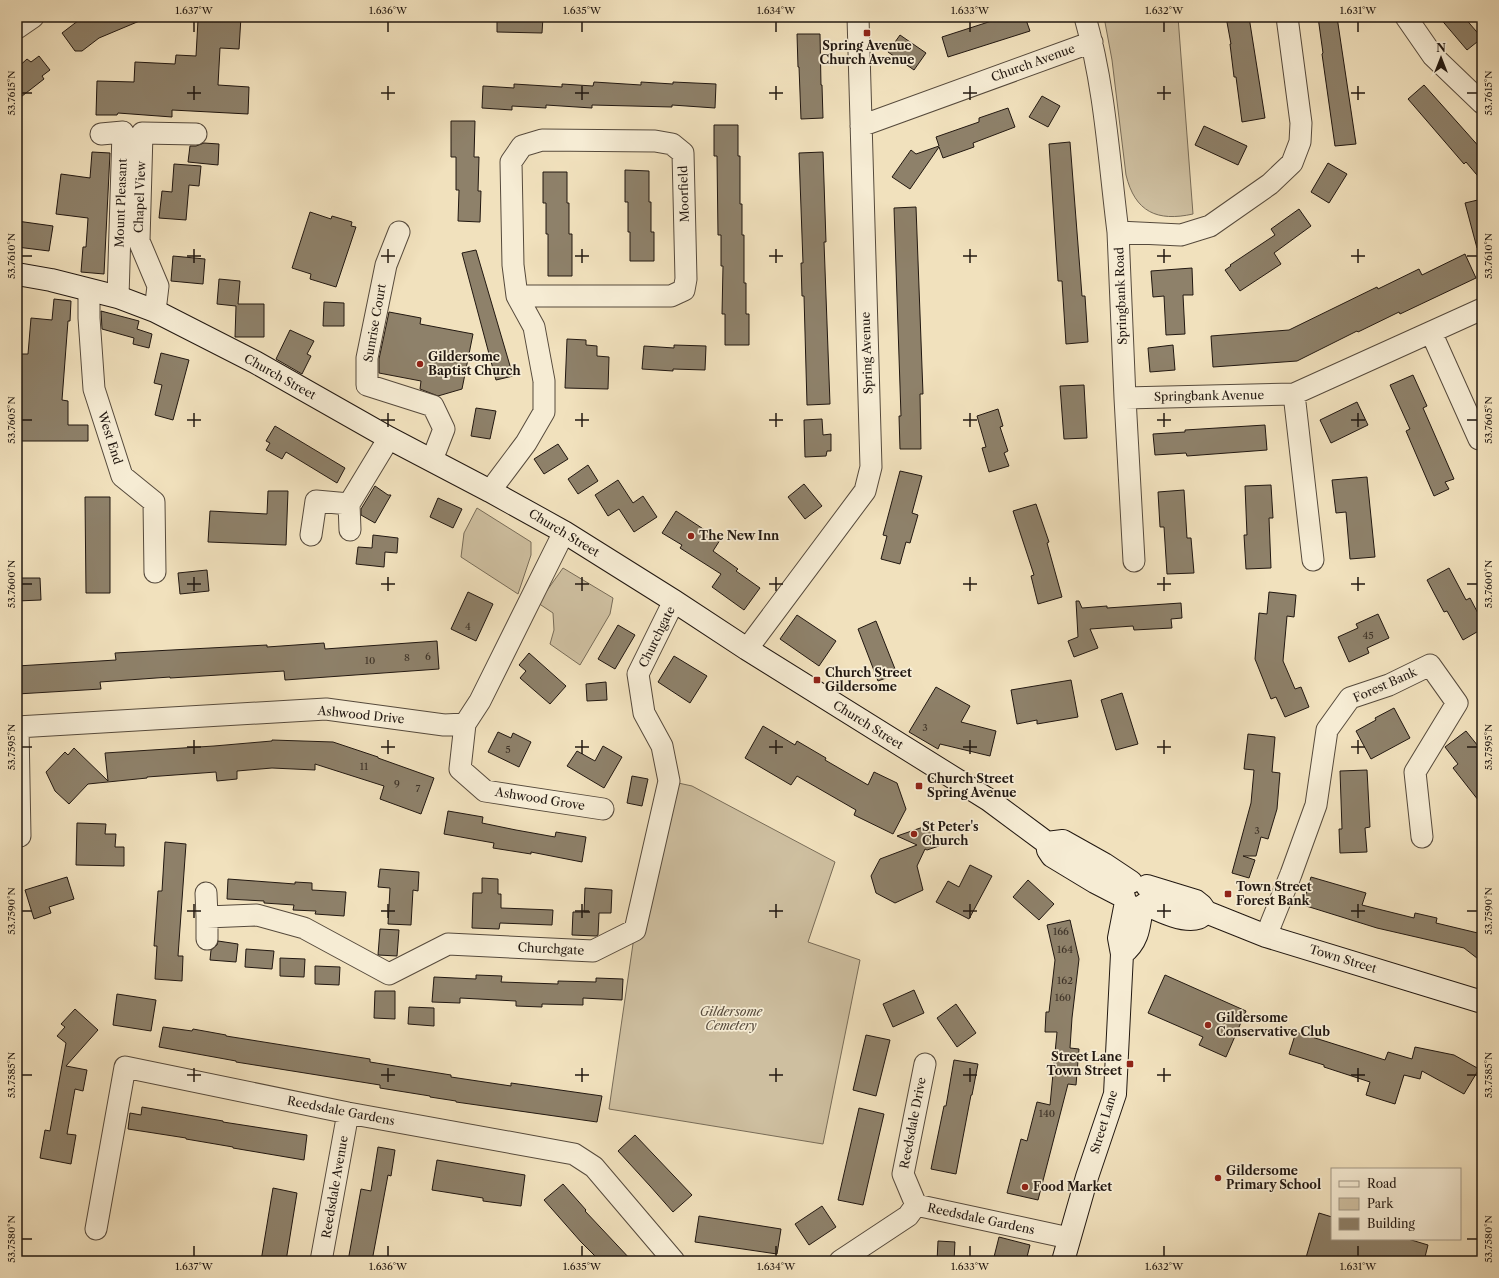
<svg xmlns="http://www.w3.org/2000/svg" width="1499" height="1278" viewBox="0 0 1499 1278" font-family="'Libre Caslon Text',serif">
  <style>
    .green { fill: #cebfa0; stroke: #786c58 }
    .building { fill: #8e816a; stroke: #221811 }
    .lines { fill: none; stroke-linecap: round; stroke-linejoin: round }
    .street-casing { stroke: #564a3c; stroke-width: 23 }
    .secondary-casing { stroke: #221811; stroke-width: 24 }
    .street { stroke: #f6ecd4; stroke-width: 21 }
    .secondary { stroke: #f6ecd4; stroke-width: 22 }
    .ticks { fill: none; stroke: #221811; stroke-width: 1.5 }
    .poi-dot { fill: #8f2418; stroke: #f6ecd4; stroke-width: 1.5 }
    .labels { text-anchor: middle; stroke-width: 3.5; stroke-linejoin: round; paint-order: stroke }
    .number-label { font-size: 10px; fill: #3d3227 }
    .poi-label { font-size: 12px; font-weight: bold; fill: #221811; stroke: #f6ecd4; text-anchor: start }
    .street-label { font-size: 12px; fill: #221811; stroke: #f6ecd4 }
    .park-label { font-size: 12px; font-style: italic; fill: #564a3c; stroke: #f6ecd4 }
    .neatline { fill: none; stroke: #221811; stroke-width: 1.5 }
    .ticks-label { font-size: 10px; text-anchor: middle; fill: #221811 }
  </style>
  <rect width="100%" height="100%" fill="#f1e1bd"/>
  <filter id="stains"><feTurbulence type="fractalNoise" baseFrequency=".005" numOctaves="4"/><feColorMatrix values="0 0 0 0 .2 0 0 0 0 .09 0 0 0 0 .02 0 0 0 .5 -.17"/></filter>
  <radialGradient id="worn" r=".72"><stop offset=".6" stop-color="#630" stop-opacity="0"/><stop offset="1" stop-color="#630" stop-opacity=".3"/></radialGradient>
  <path class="green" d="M1104 17H1178L1193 214C1157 222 1135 212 1126 175L1112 60Z
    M477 508 531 542V555L518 594 461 557 464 533Z
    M563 568 613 598 610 614 580 665 550 644 554 630 553 613 538 603Z
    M669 781 692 786 835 862 808 942 860 960 823 1144 609 1109 635 930Z"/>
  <path class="building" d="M83 17H149L99 38 82 51H75L62 33Z
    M202 17H241L239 49 220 48 218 85 249 87 248 114 172 110V117L118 113 117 115H96L97 81 134 82 135 62 175 64 176 55 196 56 198 20H201Z
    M497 17H543L542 33 497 32Z
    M1004 17H1025L1030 31 948 57 942 37Z
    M1226 17H1249L1265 118 1242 122 1236 77H1234L1230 44H1231Z
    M1318 17H1337L1356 144 1335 146 1322 54 1323 53Z
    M1439 17H1464L1482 38 1467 50Z
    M797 34H820L821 85H822L823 118 801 119 799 67H798Z
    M900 35 926 53 914 70 888 52Z
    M39 56 50 70 42 76 44 79 17 100V68L27 59 31 62Z
    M594 82 641 85V82L673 84V82L716 84 715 108 672 105V107L592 105V108L546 105V108L512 106V110L482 108 483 86 514 88V84L562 87V84L593 86Z
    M1424 85 1482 150V181L1466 162 1464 164 1408 99Z
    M1042 96 1060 106 1048 127 1029 117Z
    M1008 108 1015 127 973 143 974 147 943 158 939 147 910 189 892 177 911 150 916 154 939 146 936 137 979 122V118Z
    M451 121H475L474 157H479L478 191H481L480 222 458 221 459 190H456V157H451Z
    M714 125H738V156H740V204H742V235H744V283H746V314H749V345H725V314H722L723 266H721V235H718L717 156H714Z
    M1204 126 1247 146 1238 165 1195 145Z
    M1070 142 1082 296H1085L1088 342 1066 344 1062 281H1058L1049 144Z
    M204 143 219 144 218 165 188 162 190 146H196Z
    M92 152 110 153 104 274 81 272 83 247H86L88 218 56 214 61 174 90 178Z
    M823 152 826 242H824L830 404 807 405 804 296H802L801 263H803L799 153Z
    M1328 163 1347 174 1329 203 1311 192Z
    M174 164 201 166 199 186 189 185 186 220 159 218 162 191 172 192Z
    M625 170 649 171V202H651V232H654V261H630V232H628V202H625Z
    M543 172H567V203H569V234H572V276H548V234H546V203H543Z
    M1482 199V247L1477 248 1465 203Z
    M916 207 923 394H920L921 449H900L899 416H901L894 208Z
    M1299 209 1311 226 1274 253 1281 264 1240 291 1225 270 1231 266 1230 265 1275 235 1271 229Z
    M310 212 331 219 332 216 352 222 351 226 356 227 336 287 310 279 311 274 292 268Z
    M17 221 53 226 49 251 17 247Z
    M476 250 513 376 496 380 462 253Z
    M1465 254 1476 278 1400 314 1399 312 1358 332 1357 331 1297 361 1213 367 1211 336 1289 330 1377 287 1378 289 1419 269 1422 275Z
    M173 256 205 259 203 284 171 281Z
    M1192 268 1193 295H1183L1185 334 1166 335 1164 296 1153 297 1151 271Z
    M219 279 240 281 238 304H264V337H235L236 306 217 304Z
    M54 299 71 301 70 321H68L62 400 68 401V425H88V441H17L18 354H28L31 318 52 320Z
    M324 302 344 303V326H323Z
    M101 311 139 321 137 329 152 334 149 348 133 344 134 338 102 329Z
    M389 312 421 318 420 324 473 334 462 389 438 396 420 389 421 381 379 373V359Z
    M290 330 314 341 307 354 311 356 302 374 276 359Z
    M567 339 586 340V345L597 346V356L609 357 608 389 565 388Z
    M674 345 706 346 705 370 673 369V371L642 369 644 346 674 348Z
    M1173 345 1175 370 1150 372 1148 348Z
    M161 353 189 360 173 420 155 415 162 385 154 383Z
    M1413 375 1427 406 1423 408 1454 479 1445 482 1449 489 1434 496 1406 431 1410 429 1390 385Z
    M1084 385 1087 438 1064 439 1060 386Z
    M1357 402 1368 425 1331 443 1320 420Z
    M476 408 496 411 490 439 471 436Z
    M998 409 1003 426 1000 427 1008 451 1004 453 1009 466 989 472 982 448 986 447 977 416Z
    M822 419 823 435 831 434V451H827L826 456 805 457 804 420Z
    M1265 425 1267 450 1187 456 1186 453 1155 455 1153 434 1185 432V430Z
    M275 426 345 468 337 483 286 452 282 459 266 450 270 443 266 441Z
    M558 444 568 459 544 474 534 459Z
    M588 465 598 481 578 494 568 479Z
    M900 471 922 476 912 513 918 515 910 543 906 542 900 564 881 559 887 536 883 535Z
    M1367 477 1375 557 1350 559 1346 512 1336 513 1332 480Z
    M618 480 633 503 643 496 657 517 634 532 619 509 608 516 595 495Z
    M804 484 822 506 805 519 788 497Z
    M1271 485 1273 518H1269L1271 568 1246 569 1244 535H1247L1245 486Z
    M375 486 388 495H391L375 523 361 515V509Z
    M1184 490 1187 538H1191L1194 573 1167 574 1164 527H1160L1158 492Z
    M268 491H288L286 545 208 542 210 511 267 514Z
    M85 497H110V593H86Z
    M438 498 462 509 453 528 430 517Z
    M1036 504 1049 542 1047 543 1062 597 1038 604 1031 576 1034 575 1013 511Z
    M676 511 720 540 713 551 738 569 736 571 760 588 744 610 712 587 721 574 680 548 682 545 662 533Z
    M373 535 398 538 397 553 385 552 384 567 356 564 358 547 372 548Z
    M1449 568 1466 600 1470 598 1482 621V629L1463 640 1447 611 1444 612 1427 580Z
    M207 570 209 591 180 594 178 573Z
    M17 578H40L41 600 17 601Z
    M468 592 493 604 476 641 451 629Z
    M1269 592 1296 595 1294 617 1287 616 1283 661 1295 689 1301 687 1309 707 1285 717 1276 697 1271 699 1255 659 1259 613 1267 614Z
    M1076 601H1079L1082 608 1107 606V608L1181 603 1182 618 1171 619 1172 628 1134 630 1133 626 1090 629 1098 648 1074 657 1068 641 1078 637Z
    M1378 614 1389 638 1367 648 1369 653 1349 662 1338 637 1358 628 1356 624Z
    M797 615 836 641 819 666 780 639Z
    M876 621 897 674 878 681 858 629Z
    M618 625 635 635 615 669 598 659Z
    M437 641 439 669 285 680 284 671 170 678V677L100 682 101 689 17 694V666L116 660 115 653 267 645V647L324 643 325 649Z
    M529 653 566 686 550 704 520 678 526 671 519 665Z
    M674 656 707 676 690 703 658 682Z
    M1071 680 1078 717 1037 724V720L1017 724 1011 690Z
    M606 682 607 700 587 701 586 684Z
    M936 687 970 706 961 722 996 731 990 756 940 744 938 749 909 732Z
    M1122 693 1138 744 1116 750 1101 700Z
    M1394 708 1410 738 1371 759 1356 731 1376 720 1375 718Z
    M763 726 795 745 797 741 826 758 825 760 868 785 874 772 897 783 906 809 893 834 854 815 856 810 797 776 791 785 745 758Z
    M1466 731 1482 751V805L1453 768 1458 764 1445 747Z
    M498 732 511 738 513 733 531 742 519 767 488 752Z
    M1248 734 1275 737 1272 772 1280 773 1277 809 1268 839 1261 837 1256 856H1243L1255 860 1249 878 1232 873 1251 803 1254 770 1244 769Z
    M272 740 333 742 378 757V758L434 778 421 814 380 799 384 786 315 764V770L272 768 237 771V779L217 781 216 772 147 777V778L88 784 69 804 55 791 46 772 65 752 68 755 74 748 108 781 105 753 214 746 272 741Z
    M603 746 622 757 604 788 567 766 577 751 595 761Z
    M1367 770 1370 827 1365 828 1367 852 1340 853 1339 829H1342L1340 771Z
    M632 776 648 779 642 806 627 803Z
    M448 811 483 817 482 823 516 830 555 837 556 832 586 837 582 862 531 852V854L493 848 494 843 444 834Z
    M77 823 106 824 105 834H116L115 847H124V866L76 865Z
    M932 824 939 846 927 850 925 849 917 866 923 890 895 903 876 893 871 876 880 859 917 845 897 836Z
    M165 842 186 844 178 956H183L182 981 155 979 157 946H154L158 891H162Z
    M970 865 992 876 969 919 936 902 948 881 959 887Z
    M380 869 419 872 418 891 413 890 411 925 388 924 390 888 378 887Z
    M67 877 74 899 49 907 51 913 34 919 25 890Z
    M1311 877 1366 893 1362 905 1414 918 1415 913 1437 918 1436 923 1482 934V962L1464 948 1377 928 1303 905Z
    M482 878 498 879V894H501V908L553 910 552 925 500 923 499 929 472 928 473 893H482Z
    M228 879 295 884V882L312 883V890L346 892 344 916 315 914 316 911 293 910 294 905 264 903V901L227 899Z
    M1028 880 1054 904 1039 920 1013 897Z
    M585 888 612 890 611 913H599L598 935 596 936 572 935 573 912H590H584Z
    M1070 920 1079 959 1072 1018 1070 1048 1079 1049 1076 1085 1068 1084 1038 1200 1007 1193 1021 1139 1027 1141 1037 1102 1050 1105 1057 1032H1045L1046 1012H1049L1055 960 1047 925Z
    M380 929 399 930 397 956 378 955Z
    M218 941 238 944 236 962 210 960 211 950 217 945Z
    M246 949 274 951 272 969 245 967Z
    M280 958 305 959 304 977 280 976Z
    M315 966 340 967 339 985 315 984Z
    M476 975 502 976 501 982 530 983 558 984V981L596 982V978L623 979 622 1000 583 998V1005L542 1004V1007L516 1006V1001L460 998V1003L432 1002 434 977 476 979Z
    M1165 975 1246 1011 1226 1057 1199 1045 1203 1037 1148 1013Z
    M914 990 924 1013 893 1027 883 1004Z
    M375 991H395V1019L374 1018Z
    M117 994 156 1000 151 1031 113 1025Z
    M956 1004 976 1033 957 1047 937 1018Z
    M409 1007 434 1008V1026L408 1024Z
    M75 1009 98 1030 66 1066 87 1070 83 1091 75 1089 67 1134 76 1135 71 1164 40 1158 45 1130 50 1131 66 1043 57 1036 65 1027 61 1024Z
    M163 1027 192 1031 193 1029 226 1035V1036L370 1059V1062L451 1075V1077L511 1086V1083L602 1096 597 1122 456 1102V1101L430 1097V1096L380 1088V1085L236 1062V1061L159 1047Z
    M1296 1032 1385 1060 1388 1052 1412 1059 1415 1047 1454 1055 1479 1069 1464 1094 1422 1071 1420 1079 1404 1075 1395 1104 1366 1095 1370 1082 1324 1067V1065L1289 1054Z
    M866 1035 890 1040 876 1096 853 1090Z
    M954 1060 978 1064 972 1095H971L956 1174 931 1169 944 1106H946Z
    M142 1107 223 1121V1122L307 1135 304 1160 233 1148V1147L186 1139V1138L128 1129 130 1113 141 1115Z
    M859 1108 884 1114 863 1205 838 1200Z
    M635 1135 692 1195 673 1212 650 1186 618 1151Z
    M378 1147 395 1150 391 1176 388 1175 372 1261H348L361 1189 371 1191Z
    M437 1160 525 1175 521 1206 483 1201V1198L432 1190Z
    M563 1184 586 1210 585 1211 632 1261H600L581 1242 544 1200Z
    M273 1188 297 1193 286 1261H261Z
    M822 1206 836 1227 809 1245 795 1224Z
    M1319 1213 1332 1217V1239H1408L1428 1245 1424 1261H1305Z
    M699 1216 781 1229 777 1254 695 1242Z
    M999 1237 1030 1245 1026 1261H993Z
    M938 1241 955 1242 954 1261H937Z"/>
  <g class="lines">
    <defs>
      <path id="street" d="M1085 17C1105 87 1109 161 1118 232
        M1406 17 1433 56 1482 103
        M17 28 33 17
        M861 126 1092 42
        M101 134 123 132 118 297
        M399 232 386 265 367 358V385L433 406 444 429 432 460
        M89 290V318L94 389 122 476 154 502 155 572
        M155 311 158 286 139 241 142 133 196 134
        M1431 332 1479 439
        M1294 394 1313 560
        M1125 398 1294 394 1482 309
        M490 491 526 443 544 412V381L534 327 517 296 513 265 511 162 522 146 542 140 655 141 672 144 683 153 686 279 684 290 671 296H517
        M349 504 350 530
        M311 535 316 501 349 504 389 438
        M1134 561 1125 398 1118 232 1181 235 1210 226 1270 184 1292 163 1300 142 1301 123 1287 17
        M747 649 865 491 871 467 858 17
        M465 724 460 769 485 791 603 809
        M17 727 326 709 444 725 465 724 480 701 564 532
        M18 727 20 836
        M206 893 207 917 257 915 304 928 389 974 448 944 593 951 635 930 669 781 662 746 644 713 638 674 674 601
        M207 917V939
        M1266 936 1291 874 1316 805 1327 730 1350 698 1389 685 1430 665 1457 703 1415 772 1422 837
        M916 1205 903 1174 925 1064
        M96 1229 125 1067 348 1113 574 1154 594 1167 674 1261
        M321 1261 348 1113
        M840 1261 908 1216 916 1205 1069 1238"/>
      <path id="secondary" d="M17 274 51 280 118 297 155 311 255 362 389 438 490 491 564 532 674 601 747 649 989 800 1047 843 1048 850 1052 856 1095 882 1124 897
        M1047 843 1063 841 1104 864 1131 882
        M1147 886 1196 901 1201 905 1206 912 1266 936 1482 1002
        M1145 904C1158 910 1184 923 1198 918 1201 917 1204 914 1206 912
        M1122 954C1139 941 1139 926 1142 906
        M1063 1261 1087 1177 1115 1094 1122 954 1119 938 1126 902"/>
    </defs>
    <use href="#street" class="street-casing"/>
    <use href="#secondary" class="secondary-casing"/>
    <use href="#street" class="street"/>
    <use href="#secondary" class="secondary"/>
  </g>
  <path class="ticks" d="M194 22V32M388 22V32M582 22V32M776 22V32M970 22V32M1164 22V32M1358 22V32M194 86V100M388 86V100M582 86V100M776 86V100M970 86V100M1164 86V100M1358 86V100M22 93H32M187 93H201M381 93H395M575 93H589M769 93H783M963 93H977M1157 93H1171M1351 93H1365M1467 93H1477M194 249V263M388 249V263M582 249V263M776 249V263M970 249V263M1164 249V263M1358 249V263M22 256H32M187 256H201M381 256H395M575 256H589M769 256H783M963 256H977M1157 256H1171M1351 256H1365M1467 256H1477M194 413V427M388 413V427M582 413V427M776 413V427M970 413V427M1164 413V427M1358 413V427M22 420H32M187 420H201M381 420H395M575 420H589M769 420H783M963 420H977M1157 420H1171M1351 420H1365M1467 420H1477M194 577V591M388 577V591M582 577V591M776 577V591M970 577V591M1164 577V591M1358 577V591M22 584H32M187 584H201M381 584H395M575 584H589M769 584H783M963 584H977M1157 584H1171M1351 584H1365M1467 584H1477M194 740V754M388 740V754M582 740V754M776 740V754M970 740V754M1164 740V754M1358 740V754M22 747H32M187 747H201M381 747H395M575 747H589M769 747H783M963 747H977M1157 747H1171M1351 747H1365M1467 747H1477M194 904V918M388 904V918M582 904V918M776 904V918M970 904V918M1164 904V918M1358 904V918M22 911H32M187 911H201M381 911H395M575 911H589M769 911H783M963 911H977M1157 911H1171M1351 911H1365M1467 911H1477M194 1068V1082M388 1068V1082M582 1068V1082M776 1068V1082M970 1068V1082M1164 1068V1082M1358 1068V1082M22 1075H32M187 1075H201M381 1075H395M575 1075H589M769 1075H783M963 1075H977M1157 1075H1171M1351 1075H1365M1467 1075H1477M22 1239H32M1467 1239H1477M194 1246V1256M388 1246V1256M582 1246V1256M776 1246V1256M970 1246V1256M1164 1246V1256M1358 1246V1256"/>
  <g class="poi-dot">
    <rect x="863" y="29" width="8" height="8" rx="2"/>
    <circle cx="420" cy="364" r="4"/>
    <circle cx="691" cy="536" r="4"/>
    <rect x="813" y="676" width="8" height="8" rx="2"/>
    <rect x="915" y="782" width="8" height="8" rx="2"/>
    <circle cx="914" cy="834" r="4"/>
    <rect x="1224" y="890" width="8" height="8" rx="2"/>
    <circle cx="1208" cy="1025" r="4"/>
    <rect x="1126" y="1060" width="8" height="8" rx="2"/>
    <circle cx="1218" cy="1178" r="4"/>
    <circle cx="1025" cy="1187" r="4"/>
  </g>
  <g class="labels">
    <g class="number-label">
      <text x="468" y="630">4</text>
      <text x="1368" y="639">45</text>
      <text x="428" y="660">6</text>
      <text x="407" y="661">8</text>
      <text x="370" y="664">10</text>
      <text x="925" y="731">3</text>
      <text x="508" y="753">5</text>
      <text x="364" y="770">11</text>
      <text x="397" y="787">9</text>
      <text x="418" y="792">7</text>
      <text x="1257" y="834">3</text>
      <text x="1061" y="935">166</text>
      <text x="1065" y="953">164</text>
      <text x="1065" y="984">162</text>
      <text x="1063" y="1001">160</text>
      <text x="1047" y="1117">140</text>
    </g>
    <g class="poi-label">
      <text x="867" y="50" text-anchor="middle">Spring Avenue<tspan x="867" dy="14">Church Avenue</tspan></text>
      <text x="428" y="361">Gildersome<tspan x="428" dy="14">Baptist Church</tspan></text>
      <text x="699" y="540">The New Inn</text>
      <text x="825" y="677">Church Street<tspan x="825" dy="14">Gildersome</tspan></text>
      <text x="927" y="783">Church Street<tspan x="927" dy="14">Spring Avenue</tspan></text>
      <text x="922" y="831">St Peter's<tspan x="922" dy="14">Church</tspan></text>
      <text x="1236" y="891">Town Street<tspan x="1236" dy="14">Forest Bank</tspan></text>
      <text x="1216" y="1022">Gildersome<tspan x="1216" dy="14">Conservative Club</tspan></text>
      <text x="1122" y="1061" text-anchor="end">Street Lane<tspan x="1122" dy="14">Town Street</tspan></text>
      <text x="1226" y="1175">Gildersome<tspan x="1226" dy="14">Primary School</tspan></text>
      <text x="1033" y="1191">Food Market</text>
    </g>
    <g class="street-label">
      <text transform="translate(1033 63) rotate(-20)" y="4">Church Avenue</text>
      <text transform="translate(684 194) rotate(-92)" y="4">Moorfield</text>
      <text transform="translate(140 197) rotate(-88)" y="4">Chapel View</text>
      <text transform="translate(121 203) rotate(-88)" y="4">Mount Pleasant</text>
      <text transform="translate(1121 296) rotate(-92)" y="4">Springbank Road</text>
      <text transform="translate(375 323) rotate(-80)" y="4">Sunrise Court</text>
      <text transform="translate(867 353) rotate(-92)" y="4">Spring Avenue</text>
      <text transform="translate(280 377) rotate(29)" y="4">Church Street</text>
      <text transform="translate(1209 396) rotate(-1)" y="4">Springbank Avenue</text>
      <text transform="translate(110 438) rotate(72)" y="4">West End</text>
      <text transform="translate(564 533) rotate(31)" y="4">Church Street</text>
      <text transform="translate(657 637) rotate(-64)" y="4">Churchgate</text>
      <text transform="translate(1385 685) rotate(-24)" y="4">Forest Bank</text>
      <text transform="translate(361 715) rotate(6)" y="4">Ashwood Drive</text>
      <text transform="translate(868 725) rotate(32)" y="4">Church Street</text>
      <text transform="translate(540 799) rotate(9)" y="4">Ashwood Grove</text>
      <text transform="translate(551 949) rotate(3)" y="4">Churchgate</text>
      <text transform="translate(1343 959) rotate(17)" y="4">Town Street</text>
      <text transform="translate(341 1111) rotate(11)" y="4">Reedsdale Gardens</text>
      <text transform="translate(1104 1122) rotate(-73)" y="4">Street Lane</text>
      <text transform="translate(913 1123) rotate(-79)" y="4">Reedsdale Drive</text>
      <text transform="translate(335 1187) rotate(-80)" y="4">Reedsdale Avenue</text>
      <text transform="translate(981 1219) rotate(12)" y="4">Reedsdale Gardens</text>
    </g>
    <g class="park-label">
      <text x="731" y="1016">Gildersome<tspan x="731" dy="14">Cemetery</tspan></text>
    </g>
  </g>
  <rect width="1499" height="1278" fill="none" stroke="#f1e1bd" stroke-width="44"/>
  <rect x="1331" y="1168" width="130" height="72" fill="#f6ecd4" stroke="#a19786"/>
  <rect x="1339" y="1181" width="20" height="6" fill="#f6ecd4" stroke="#a19786"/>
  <text x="1367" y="1188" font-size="12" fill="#221811">Road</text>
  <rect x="1339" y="1198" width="20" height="12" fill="#cebfa0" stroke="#a19786"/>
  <text x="1367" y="1208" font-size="12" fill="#221811">Park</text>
  <rect x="1339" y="1218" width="20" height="12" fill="#8e816a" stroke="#a19786"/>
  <text x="1367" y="1228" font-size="12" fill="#221811">Building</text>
  <g transform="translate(1441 58)" stroke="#f6ecd4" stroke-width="3" paint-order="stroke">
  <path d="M0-3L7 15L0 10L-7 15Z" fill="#221811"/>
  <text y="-6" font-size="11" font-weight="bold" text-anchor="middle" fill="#221811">N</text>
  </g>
  <rect x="22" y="22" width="1455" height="1234" class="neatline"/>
  <g class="ticks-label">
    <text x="194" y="14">1.637°W</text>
    <text x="388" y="14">1.636°W</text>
    <text x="582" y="14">1.635°W</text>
    <text x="776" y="14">1.634°W</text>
    <text x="970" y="14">1.633°W</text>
    <text x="1164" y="14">1.632°W</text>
    <text x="1358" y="14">1.631°W</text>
    <text transform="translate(11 93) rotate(-90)" y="4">53.7615°N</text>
    <text transform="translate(1488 93) rotate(-90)" y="4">53.7615°N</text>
    <text transform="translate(11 256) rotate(-90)" y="4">53.7610°N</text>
    <text transform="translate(1488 256) rotate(-90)" y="4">53.7610°N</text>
    <text transform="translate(11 420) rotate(-90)" y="4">53.7605°N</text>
    <text transform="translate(1488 420) rotate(-90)" y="4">53.7605°N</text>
    <text transform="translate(11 584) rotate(-90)" y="4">53.7600°N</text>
    <text transform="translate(1488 584) rotate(-90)" y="4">53.7600°N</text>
    <text transform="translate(11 747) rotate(-90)" y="4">53.7595°N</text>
    <text transform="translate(1488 747) rotate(-90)" y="4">53.7595°N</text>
    <text transform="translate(11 911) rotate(-90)" y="4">53.7590°N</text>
    <text transform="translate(1488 911) rotate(-90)" y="4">53.7590°N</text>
    <text transform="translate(11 1075) rotate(-90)" y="4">53.7585°N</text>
    <text transform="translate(1488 1075) rotate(-90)" y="4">53.7585°N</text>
    <text transform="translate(11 1239) rotate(-90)" y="4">53.7580°N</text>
    <text transform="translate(1488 1239) rotate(-90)" y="4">53.7580°N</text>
    <text x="194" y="1270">1.637°W</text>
    <text x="388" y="1270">1.636°W</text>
    <text x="582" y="1270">1.635°W</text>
    <text x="776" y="1270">1.634°W</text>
    <text x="970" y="1270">1.633°W</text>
    <text x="1164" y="1270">1.632°W</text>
    <text x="1358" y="1270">1.631°W</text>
  </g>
  <rect width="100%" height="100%" filter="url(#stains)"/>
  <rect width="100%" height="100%" fill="url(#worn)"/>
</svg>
